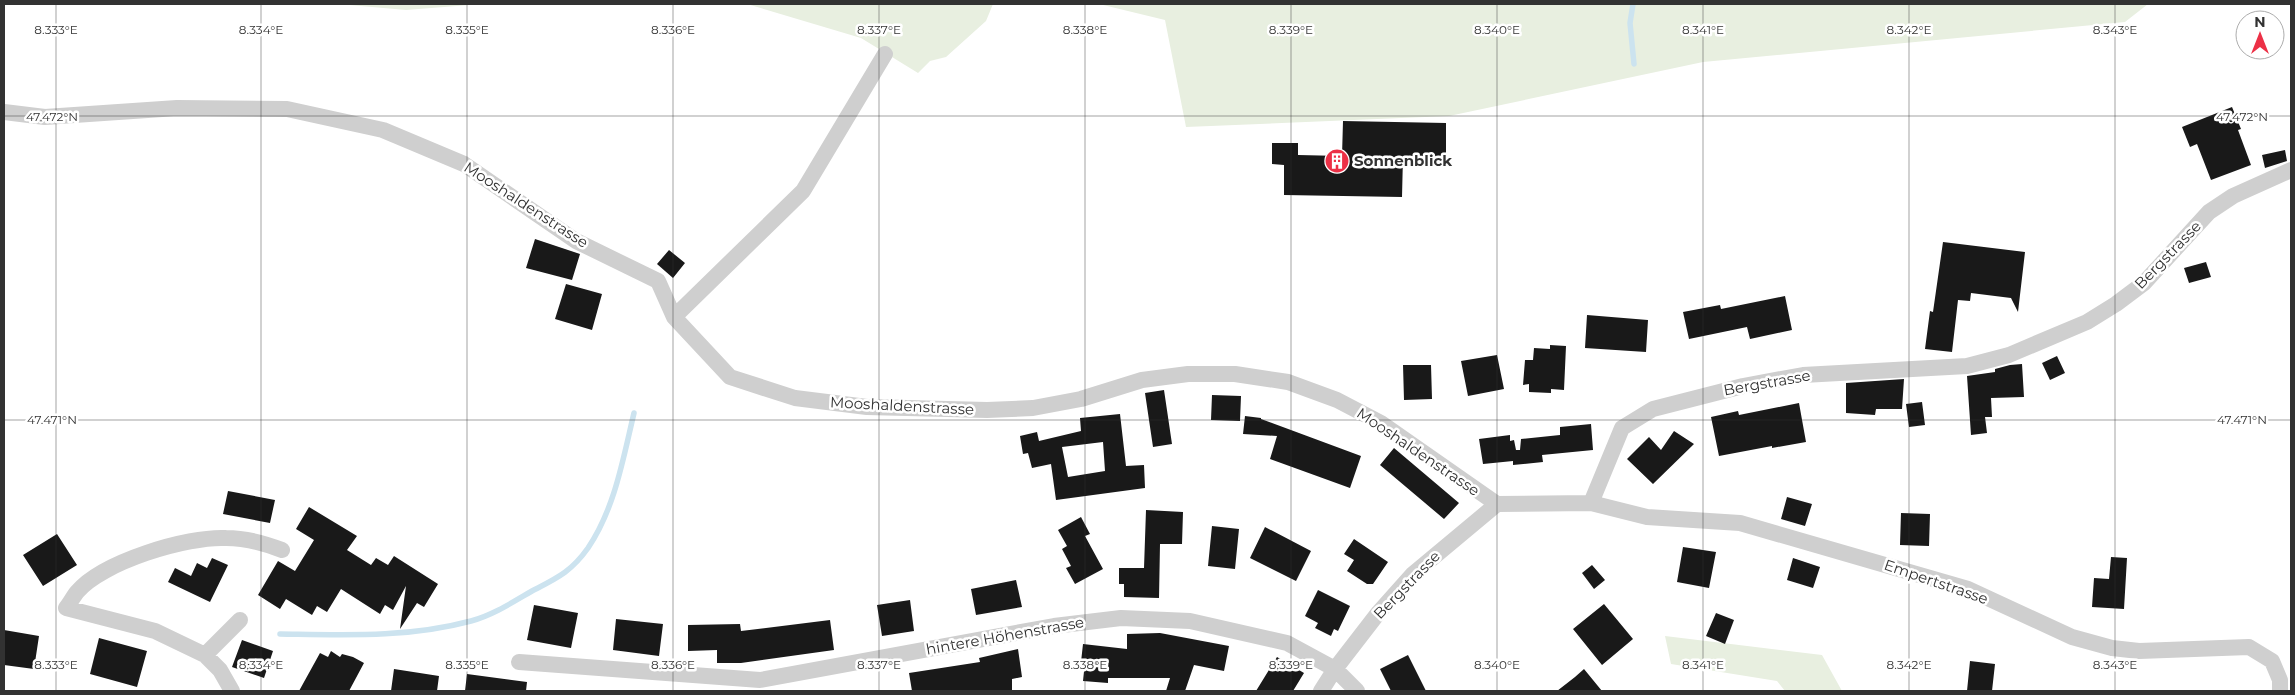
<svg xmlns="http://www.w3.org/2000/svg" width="2295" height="695" viewBox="0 0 2295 695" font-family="Montserrat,sans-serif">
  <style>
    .green { fill: #e8efe0 }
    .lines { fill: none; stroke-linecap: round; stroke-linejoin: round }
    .stream { stroke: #cce3ef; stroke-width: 5.5 }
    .building { fill: #191919; fill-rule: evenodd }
    .minor { stroke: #cfcfcf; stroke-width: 16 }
    .ticks { fill: none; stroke: #323232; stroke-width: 1; stroke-opacity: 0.45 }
    .labels { text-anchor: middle; stroke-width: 5; stroke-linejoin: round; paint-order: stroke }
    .poi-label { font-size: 15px; font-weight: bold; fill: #323232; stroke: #fff; text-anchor: start }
    .street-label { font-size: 15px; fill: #323232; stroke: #fff }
    .ticks-label { font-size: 12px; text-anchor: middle; fill: #323232; stroke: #fff; stroke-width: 5; stroke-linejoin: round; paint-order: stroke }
  </style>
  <rect width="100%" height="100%" fill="#fff"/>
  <path class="green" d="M338 4H482L406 10Z
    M747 4H993L986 21 946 57 930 61 918 73 861 38Z
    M1099 4H2148L2125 22 1703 62 1449 116 1186 127 1165 20Z
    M1665 636 1822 655 1842 691H1785L1777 681 1671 664Z"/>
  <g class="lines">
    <path class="stream" d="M1633 4 1630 23 1634 64
      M280 634C345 635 408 638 471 621 493 615 513 602 532 591 557 578 571 572 588 548 615 508 623 459 634 413"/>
  </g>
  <path class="building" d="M2232 107 2241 129 2238 130 2251 165 2211 180 2197 144 2190 147 2182 127Z
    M1343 121 1446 123V157L1403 156 1402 197 1284 195V165L1272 164V143H1298V155L1342 156Z
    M2285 150 2287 161 2265 168 2262 155Z
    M535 239 580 254 572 280 526 268Z
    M1943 242 2025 252 2018 312 2011 298 1971 293 1970 301 1958 300 1952 352 1925 349 1930 311 1933 312Z
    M669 250 685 263 673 278 657 264Z
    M2206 262 2211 277 2189 283 2184 268Z
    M566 284 602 294 592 330 555 319Z
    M1785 296 1792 330 1750 339 1747 327 1689 339 1683 312 1720 305 1721 309Z
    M1587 315 1648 320 1646 352 1585 348Z
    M1550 345 1566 346 1564 390 1551 389V393L1529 392V384L1523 385 1525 360H1533L1534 348 1550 349Z
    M1497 355 1504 389 1468 396 1461 361Z
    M2057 356 2065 373 2050 380 2042 363Z
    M2022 364 2024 397 1991 398 1992 417H1985L1987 433 1971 435 1967 376 1995 372V369L2010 365Z
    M1403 365H1431L1432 399 1404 400Z
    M1904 379 1902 409H1876L1875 415 1846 413V383Z
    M1164 390 1172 444 1153 447 1145 393Z
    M1212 395 1241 396 1240 421 1211 420Z
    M1922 402 1925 425 1909 427 1906 404Z
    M1799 403 1806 442 1772 448V446L1719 456 1711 417 1738 411 1739 415Z
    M1120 414 1126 466 1144 465 1145 488 1056 500 1051 464 1032 468 1028 453 1023 454 1020 436 1037 432 1039 441 1081 431 1080 418ZM1103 442 1105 471 1068 477 1062 447Z
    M1245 416 1261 418V419L1361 456 1350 488 1270 459 1277 436 1243 434Z
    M1591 424 1593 450 1542 455 1543 462 1513 465V461L1483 464 1479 439 1510 435V441L1514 440 1516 450H1520L1521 439 1560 435V427Z
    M1674 431 1694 444 1653 484 1627 459 1649 437 1661 450Z
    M1394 448 1459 503 1444 519 1380 465Z
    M228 491 275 500 270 523 223 514Z
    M1787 497 1812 504 1805 526 1781 519Z
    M309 507 357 536 347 550 371 565 376 558 388 565 394 556 438 584 424 607 417 603 400 629 406 586 393 610 385 605 380 614 341 589 327 612 317 606 312 615 286 599 280 609 258 595 278 561 295 571 314 540 296 529Z
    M1146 510 1183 512 1182 544H1160L1159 598 1124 597V584H1119V568H1144Z
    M1901 513 1930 514 1929 546 1900 545Z
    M1081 517 1090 534 1085 536 1103 569 1075 584 1066 568 1071 566 1062 549 1067 546 1058 530Z
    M1212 526 1239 529 1235 569 1208 566Z
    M1265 527 1311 551 1296 581 1250 558Z
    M57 534 77 565 43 586 23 555Z
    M1354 539 1388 562 1373 584H1367L1347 571 1354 560 1344 554Z
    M1683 547 1716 552 1709 588 1677 582Z
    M2111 557 2127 558 2124 609 2092 607 2094 578 2109 579Z
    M212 558 228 565 210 602 168 582 175 568 191 576 197 563 207 568Z
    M1793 558 1820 567 1813 588 1787 580Z
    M1592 565 1605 580 1594 589 1582 573Z
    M1016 580 1022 607 976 615 971 589Z
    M1318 590 1350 606 1338 631 1334 629 1331 636 1315 628 1318 623 1305 616Z
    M910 600 914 631 882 636 877 605Z
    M1604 604 1633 639 1602 665 1573 629Z
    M534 605 578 613 571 648 527 640Z
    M1716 613 1734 620 1725 644 1706 636Z
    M616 619 663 624 659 656 613 650Z
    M830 620 834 650 741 663H717V650L688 651V625L740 624 741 631Z
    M4 630 39 636 34 669 4 665Z
    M1160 633 1229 646 1224 671 1194 665 1185 691H1166L1170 678H1108V683L1083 681 1085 662H1081L1083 644 1127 649V634Z
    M99 638 147 651 137 687 90 674Z
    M242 640 273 651 264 678 232 667Z
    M1018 649 1022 677 1012 679V691H912L909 673 980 662 979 658Z
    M331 651 340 657 342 654 353 657 364 663 349 691H299L320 653 328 657Z
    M1408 655 1426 691H1391L1380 669Z
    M1277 657 1304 673 1293 691H1256Z
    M1970 661 1995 664 1992 691H1967Z
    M394 669 439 676 437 691H391Z
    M1584 669 1602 691H1557L1575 677Z
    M467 674 527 682 526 691H465Z"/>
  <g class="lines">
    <path class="minor" d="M4 112 45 117 177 108 287 109 383 130 464 164 576 241 658 281 674 317 730 377 795 398 867 407 987 410 1033 408 1081 399 1142 380 1188 374H1235L1288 382 1337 400 1381 423 1497 504
      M674 317 803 191 885 54
      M1591 503 1622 428 1653 409 1743 386 1803 375 1967 366 2009 355 2087 322 2116 304 2144 283 2209 212 2233 196 2291 170
      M205 655 240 620
      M519 662 760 680 1054 626 1121 618 1190 621 1287 643 1335 669 1357 691
      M232 691 220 670 205 655 155 631 66 608C70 603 73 597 77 592 102 562 187 536 226 538 246 538 264 543 282 550
      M1321 691 1335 669 1379 612 1412 575 1497 504 1591 503 1647 517 1740 523 1968 589 2072 637 2112 648 2139 651 2249 647 2272 661 2280 680V691"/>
  </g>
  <path class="ticks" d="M56 4V691M261 4V691M467 4V691M673 4V691M879 4V691M1085 4V691M1291 4V691M1497 4V691M1703 4V691M1909 4V691M2115 4V691M4 116H2291M4 420H2291"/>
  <defs>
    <symbol id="building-disc" viewBox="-11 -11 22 22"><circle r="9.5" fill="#ec3046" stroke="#fff"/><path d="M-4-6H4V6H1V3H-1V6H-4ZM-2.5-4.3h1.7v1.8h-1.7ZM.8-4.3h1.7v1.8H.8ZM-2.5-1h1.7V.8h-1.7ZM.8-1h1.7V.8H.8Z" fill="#fff"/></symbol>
  </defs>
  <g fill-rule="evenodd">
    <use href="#building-disc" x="1323" y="147" width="28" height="28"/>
  </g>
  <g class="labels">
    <g class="poi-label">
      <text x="1354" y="166">Sonnenblick</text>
    </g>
    <g class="street-label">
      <text transform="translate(526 205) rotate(33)" y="5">Mooshaldenstrasse</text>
      <text transform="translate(2168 255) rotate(-46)" y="5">Bergstrasse</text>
      <text transform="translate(1767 383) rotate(-10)" y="5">Bergstrasse</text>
      <text transform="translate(902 406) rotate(3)" y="5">Mooshaldenstrasse</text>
      <text transform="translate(1418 452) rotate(34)" y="5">Mooshaldenstrasse</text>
      <text transform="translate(1936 582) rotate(19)" y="5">Empertstrasse</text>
      <text transform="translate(1407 585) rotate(-46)" y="5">Bergstrasse</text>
      <text transform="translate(1005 636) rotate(-10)" y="5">hintere Höhenstrasse</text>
    </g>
  </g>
  <g class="ticks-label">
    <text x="56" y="34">8.333°E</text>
    <text x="261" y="34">8.334°E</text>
    <text x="467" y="34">8.335°E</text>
    <text x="673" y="34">8.336°E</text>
    <text x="879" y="34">8.337°E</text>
    <text x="1085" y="34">8.338°E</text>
    <text x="1291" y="34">8.339°E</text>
    <text x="1497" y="34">8.340°E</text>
    <text x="1703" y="34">8.341°E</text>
    <text x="1909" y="34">8.342°E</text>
    <text x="2115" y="34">8.343°E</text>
    <text x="52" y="121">47.472°N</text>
    <text x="2242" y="121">47.472°N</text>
    <text x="52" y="424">47.471°N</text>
    <text x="2242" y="424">47.471°N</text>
    <text x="56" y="669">8.333°E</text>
    <text x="261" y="669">8.334°E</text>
    <text x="467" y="669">8.335°E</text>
    <text x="673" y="669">8.336°E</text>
    <text x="879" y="669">8.337°E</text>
    <text x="1085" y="669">8.338°E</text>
    <text x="1291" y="669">8.339°E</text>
    <text x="1497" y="669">8.340°E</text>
    <text x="1703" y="669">8.341°E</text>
    <text x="1909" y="669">8.342°E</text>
    <text x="2115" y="669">8.343°E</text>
  </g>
  <rect width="2295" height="695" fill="none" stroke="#323232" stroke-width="10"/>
  <g transform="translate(2260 35)"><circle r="24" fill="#ffffff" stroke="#adadad"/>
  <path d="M0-4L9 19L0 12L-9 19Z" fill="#ec3046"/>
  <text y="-8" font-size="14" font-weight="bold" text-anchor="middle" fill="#323232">N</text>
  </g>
</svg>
